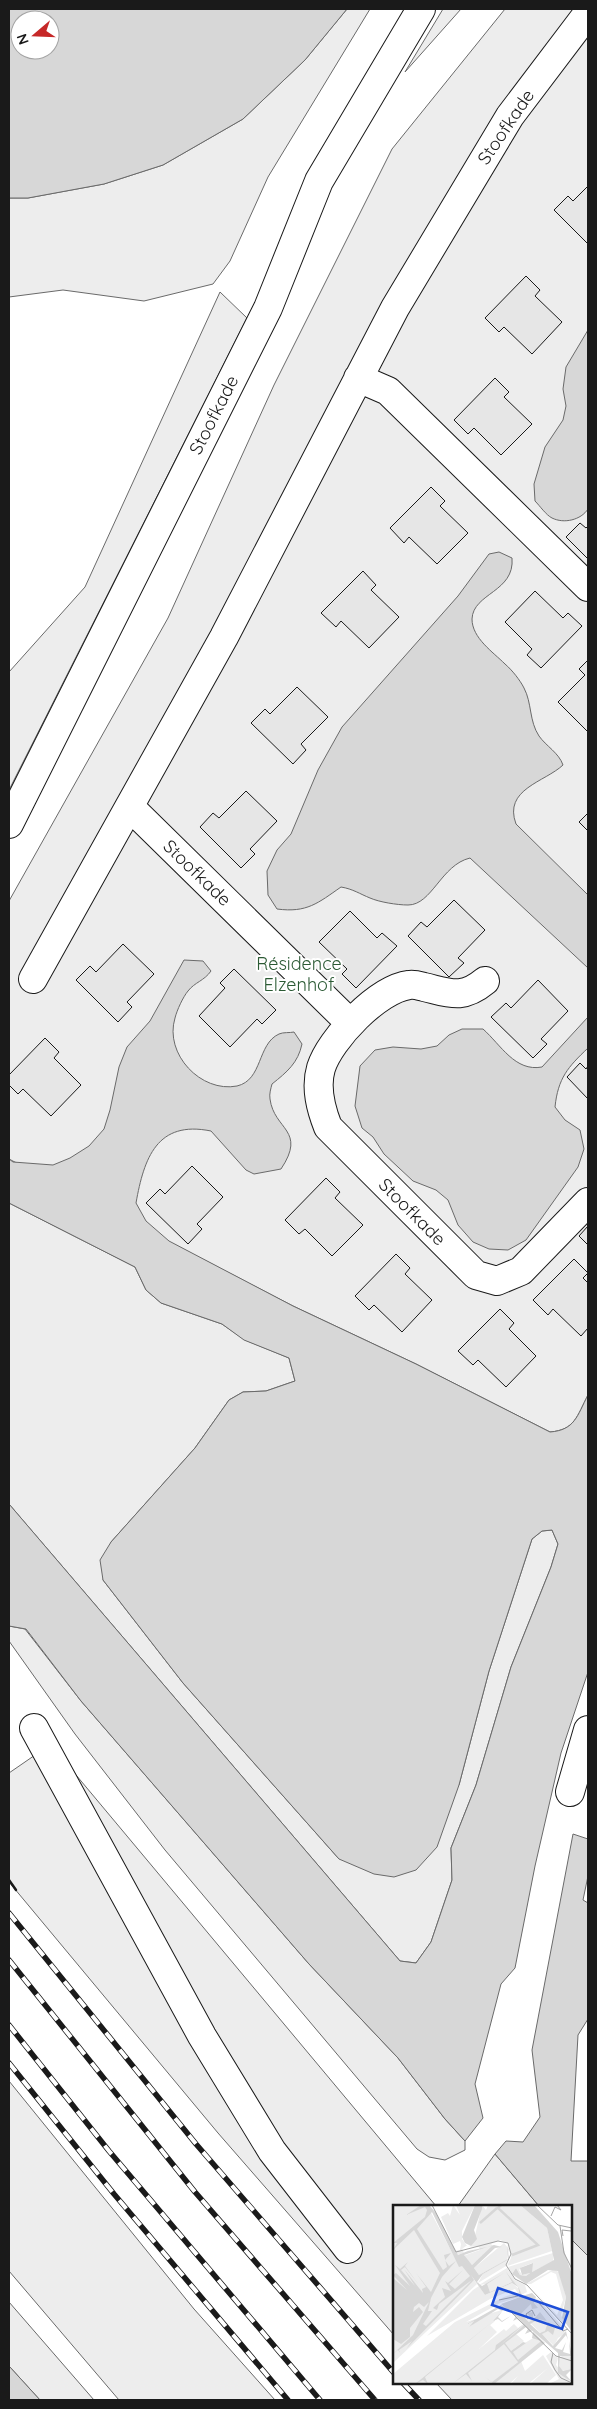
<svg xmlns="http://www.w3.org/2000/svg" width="597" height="2409" viewBox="0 0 597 2409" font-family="Quicksand,sans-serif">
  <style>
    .green { fill: #ededed; stroke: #6a6a6a }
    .water { fill: #d7d7d7; stroke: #6a6a6a; fill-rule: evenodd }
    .building { fill: #e6e6e6; stroke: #1a1a1a }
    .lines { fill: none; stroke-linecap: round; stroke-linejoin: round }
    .minor-casing { stroke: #1a1a1a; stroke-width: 30 }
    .minor { stroke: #fff; stroke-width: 28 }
    .rail-casing { stroke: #1a1a1a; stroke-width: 5.5 }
    .rail { stroke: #fff; stroke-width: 4; stroke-dasharray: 11; stroke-linecap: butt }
    .wall { stroke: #1a1a1a; stroke-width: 2.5 }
    .labels { text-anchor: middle; stroke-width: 4; stroke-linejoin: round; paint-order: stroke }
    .street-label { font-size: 18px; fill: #1a1a1a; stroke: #fff }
    .park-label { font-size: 18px; fill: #2b5a34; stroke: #fff }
    .inset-river { fill: none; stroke: #d7d7d7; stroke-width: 2.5 }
    .inset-road { fill: none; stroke: #a3a3a3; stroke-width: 1 }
    .view { fill: #1d4ed8; fill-opacity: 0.15; stroke: #1d4ed8; stroke-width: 2.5 }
    .inset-edge { fill: none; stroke: #1a1a1a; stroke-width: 2.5 }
  </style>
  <rect width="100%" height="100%" fill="#fff"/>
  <path class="green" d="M347 9H370L268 177 230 261 213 284 144 301 63 290 9 297V198H28L104 184 163 165 243 119 305 60Z
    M443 9H461L405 72Z
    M505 9H588V1395C577 1416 575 1430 550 1432L416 1364 293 1306 9 1159V901L168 618 274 385 392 149Z
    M220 292 247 318 9 790V672L85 587Z
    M9 1203 135 1267 146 1290 161 1303 222 1324 245 1340 289 1358 295 1381 266 1391 243 1392 229 1400 195 1448 111 1542 103 1580 183 1683 339 1859 459 1785 489 1671 532 1539 542 1531 552 1530 558 1544 551 1567 511 1667 476 1785 451 1848 452 1880 431 1942 416 1963 400 1961 9 1504Z
    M9 1626 25 1629 81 1701 309 1964 398 2058 445 2119 465 2141V2150L445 2160 429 2157 417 2149 165 1850 75 1734 9 1641Z
    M38 1753 61 1757 436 2206H394V2335L218 2133 9 1882V1773Z
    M9 2081 194 2309 275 2400H119L9 2271Z
    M495 2154 539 2206H458Z
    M571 2239 588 2256V2400H452L436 2383H571Z
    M9 2302 94 2400H40L9 2366Z"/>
  <path class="water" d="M9 9H347L305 60 243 119 163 165 104 184 28 198H9ZM20 20H50V50H20Z
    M588 330V509C581 520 564 524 552 518 546 515 540 506 535 501L534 484 545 447 563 420 566 406 563 389 566 367Z
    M499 552 512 558C515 592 473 593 472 619 472 638 493 652 505 664 512 670 520 680 524 688 532 703 529 721 539 736 546 746 559 753 563 765 545 782 503 789 516 824L588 895V968L470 858C441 865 432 905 408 905 397 905 379 902 370 898 360 894 353 889 341 887 318 903 307 913 277 909L268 895 267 871 277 850 291 834 318 770 342 727 458 596 489 554Z
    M184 960 203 961 211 971C204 981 195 982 188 991 183 997 177 1010 175 1018 164 1054 201 1093 237 1086 263 1080 257 1044 279 1034 283 1032 290 1033 294 1032L302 1044C298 1063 287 1072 272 1084 271 1088 269 1094 270 1099 274 1130 307 1130 281 1169L254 1174 246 1170 211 1131C157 1120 144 1158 136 1203L146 1221 169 1241 293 1306 416 1364 550 1432C575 1430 577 1416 588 1395V1672L561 1753 535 1866 515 1968 501 1984 475 2084 483 2118 465 2141 445 2119 398 2058 309 1964 81 1701 26 1629 9 1626V1504L400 1961 416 1963 431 1942 452 1880 451 1848 476 1785 511 1667 551 1567 558 1544 552 1530 542 1531 532 1539 489 1671 459 1785 437 1847 416 1870 394 1877 374 1874 339 1859 183 1683 103 1580 100 1560 111 1542 195 1448 229 1400 243 1392 266 1391 295 1381 289 1358 244 1340 222 1324 161 1303 146 1290 135 1267 9 1203V1159L13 1162 53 1165 70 1158 89 1146 104 1129 110 1110 119 1067 127 1047 150 1021Z
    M588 1017V1048C568 1067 558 1078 555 1107L565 1120 580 1130 584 1149 578 1167 526 1240 508 1250 489 1249 473 1242 458 1225 448 1200 436 1190 413 1181 384 1154 373 1137 362 1128 355 1106 360 1066 375 1050 393 1047 421 1049 437 1046 449 1035 462 1029H483C501 1045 515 1072 542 1067Z
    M573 1834 588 1839V1876L583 1900 588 1903V2019L578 2035 571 2161H588V2256L571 2239V2206H539L495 2154 506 2141 523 2142 540 2117 532 2050Z
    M9 2366 40 2400H9Z"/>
  <path class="building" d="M588 186V244L554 210 568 196 573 201Z
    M526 276 540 290 535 296 562 322 532 354 504 327 499 332 485 318Z
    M495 378 509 392 504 397 532 424 501 455 474 428 468 434 454 420Z
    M431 487 445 501 440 506 468 533 437 564 409 537 404 543 390 528Z
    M580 523 586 528 588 526V559L566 537Z
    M363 571 376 585 371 590 399 617 369 648 341 621 336 627 321 613Z
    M535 591 563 618 568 613 582 626 541 668 527 655 532 649 505 622Z
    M588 660V732L558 702 585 675 579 669Z
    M297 687 328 717 301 744 306 750 293 764 251 723 265 709 270 714Z
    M246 791 277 821 250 849 255 854 241 868 200 827 213 813 219 818Z
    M588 813V831L579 822Z
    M454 900 485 930 458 958 464 963 449 977 408 936 421 922 427 927Z
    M350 911 377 938 382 933 397 946 356 988 342 974 347 969 319 942Z
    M123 944 154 974 127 1002 132 1007 118 1022 76 980 90 966 96 972Z
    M234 969 276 1010 262 1024 257 1019 230 1047 199 1016 225 988 220 983Z
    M538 980 568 1011 541 1039 547 1044 533 1058 491 1017 506 1003 511 1008Z
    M45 1038 59 1052 54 1058 81 1085 51 1116 23 1089 18 1094 9 1085V1075Z
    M580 1063 586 1069 588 1066V1099L567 1077Z
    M192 1166 223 1197 197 1224 202 1229 188 1244 146 1203 160 1189 165 1194Z
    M326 1178 340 1192 335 1198 363 1225 332 1256 305 1229 299 1234 285 1220Z
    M588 1226V1245L579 1236Z
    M396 1254 410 1268 405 1274 432 1300 402 1332 374 1305 369 1310 355 1296Z
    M574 1259 588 1273 583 1278 588 1283V1328L581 1336 553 1309 548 1315 533 1300Z
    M500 1309 514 1323 509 1329 536 1356 506 1387 478 1360 473 1365 458 1351Z"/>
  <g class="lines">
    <defs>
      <path id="minor" d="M358 378 388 391 588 587
        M130 807 350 1023
        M9 824 268 308 319 181 421 9
        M33 979 224 637 395 308 510 116 588 13
        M485 981C462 1000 450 993 424 987 420 986 414 984 409 985 378 989 330 1039 321 1068 315 1088 321 1109 328 1127L476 1275 497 1281 521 1271 588 1202
        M34 1728 202 2036 272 2151 348 2249
        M570 1792 588 1730"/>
    </defs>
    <use href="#minor" class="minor-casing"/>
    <use href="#minor" class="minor"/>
    <defs>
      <path id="rail" d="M9 1913 196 2144 394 2373
        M9 1960 195 2192 375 2400
        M9 2025 109 2151 320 2400
        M9 2063 114 2194 288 2400
        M403 2383 419 2400"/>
    </defs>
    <use href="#rail" class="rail-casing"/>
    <use href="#rail" class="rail"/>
    <path class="wall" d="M9 1880 16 1890"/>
  </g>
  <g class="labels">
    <g class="street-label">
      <text transform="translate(506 127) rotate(-56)" y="6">Stoofkade</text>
      <text transform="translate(214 415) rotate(-63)" y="6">Stoofkade</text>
      <text transform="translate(197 873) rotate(44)" y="6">Stoofkade</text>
      <text transform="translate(412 1212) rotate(45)" y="6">Stoofkade</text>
    </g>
    <g class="park-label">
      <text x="299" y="970">Résidence<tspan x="299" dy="21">Elzenhof</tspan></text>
    </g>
  </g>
  <g transform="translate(393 2205)">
    <rect width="179" height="179" fill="#fff"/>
    <path d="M0 0H34L63 55 68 56 84 79 0 158ZM60 0 67 10 63 0H82L69 26V34L74 41H78L82 31 89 0 93 5 95 0H127L154 23 159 46 114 61 118 53 115 38 107 35 98 39 100 41 79 60 70 51 87 45 86 42 73 41 69 44 71 48 65 50 61 46 67 45 68 39 67 36 60 39 48 12 55 8 57 11ZM111 38 116 44 113 61 85 78 90 69 110 57 86 70 81 63ZM160 48V56L139 67V58L129 62 126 65 129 70 137 68 133 71 127 70 123 63 119 69 115 62ZM114 63 122 75 132 80 134 87 128 90 126 83 114 69 119 77 97 87 93 79 86 80ZM161 64 167 68 173 92 168 110 173 121 163 111 142 87 164 110 170 95 163 69 158 67 138 79H133ZM119 78 125 83 127 92 107 98 73 117 83 114 76 122 95 109 109 105 101 117 79 135 97 120 104 127 86 144 111 124 113 126 121 119 125 123 133 117 135 119 123 129 131 136 118 146 142 132 148 136 126 156 98 179H0V169L62 117 111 92 123 88V92L127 91 122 84 97 94 34 131 80 85 86 81 92 90ZM144 93 171 123 172 129 165 133 161 141 128 109ZM158 147 165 153 163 160 179 179H156L166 174 153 151ZM150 150 163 170 153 179H137L155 163 135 179H118L125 171 116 179 101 178 128 156 132 166ZM165 158a8 8 0 1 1 16 0a8 8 0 1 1-16 0Z" fill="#ededed"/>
    <path d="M28 0H36L43 8 65 50 75 46 94 42 71 50 79 60 99 41 95 42 101 40 109 42 102 43 81 63 86 70 115 54 114 39 116 54 90 69 84 77 89 81 111 68 94 79 97 87 119 77 113 67 126 83 129 91 139 88 143 92 141 98 145 103 139 104 138 99 128 109 136 117 139 115 134 108 140 107V115L147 107 154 116 146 114 137 119 147 128 152 126 155 117 162 123 160 130 155 126 149 129 160 141 173 126 175 135 173 130 162 143 169 145 173 137 170 147 177 149 176 136 179 151H167L166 161 170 166 179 164 173 170 179 177 165 168V148L108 99 127 92 125 82 119 78 92 90 78 70 81 75 13 144 19 136 6 145 7 148 5 145 0 149 20 130 36 97 31 102 26 98 21 102 20 107 26 102 30 107 17 123V132L8 139 0 134V73L14 85 0 70 3 68 17 81 2 60 7 64 15 57 12 61 26 80 12 62 8 65 22 81 11 64 30 88 29 84 33 82 23 68 38 87 47 68 21 25 0 45 4 38H0L32 12 34 5 32 2 13 10ZM39 7 66 62 69 61 77 71 62 84 56 79 70 65 55 78 52 76 58 86 49 83 52 92 40 103 44 105 46 99 79 75 33 121 30 119 39 106H35L38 93 49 72 63 56 56 61 52 55 58 48 51 50 54 62 50 65 24 24ZM82 0H89V4L81 25 84 34 78 41 72 38 69 32ZM127 0H141L165 27 179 70V127L169 113 173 92 165 66 155 65 133 79 119 69 123 63 127 70 133 71 137 68 129 70 127 63 140 58 139 67 161 55 154 23ZM108 100 116 105 107 102 110 105 105 112 109 116 119 110 109 117 105 114 100 116 109 106 105 104 76 122 81 116 74 119ZM123 111 139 126 132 129 135 124 133 122 112 138 118 146 130 137 133 138 120 147 125 155 148 136 139 133 140 127 152 138 101 179 92 172 99 177 125 157 111 139 75 168 79 176 73 169 59 179 102 145 103 140 130 120 105 142 129 122 131 120 124 114 120 116ZM99 117 32 172 35 179 30 175 22 179Z" fill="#d7d7d7" fill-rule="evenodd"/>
    <path class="inset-river" d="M108 0 105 3 145 40 119 50M87 18 104 3"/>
    <path class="inset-road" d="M39 0 63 47 105 36 115 38 118 49 113 60 122 74 134 80 179 129M144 0 165 20 179 23M158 11 162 2 168 5 164 0M167 21 171 48 179 64M170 31 169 25 178 26M106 95 125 91M146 98 170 126 175 124M117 106 163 151 179 156M135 114 133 109 139 105 142 111M160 148 158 157 162 165 168 173 179 178"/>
    <path class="view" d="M105 83 175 107 169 124 99 100Z"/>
    <rect width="179" height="179" class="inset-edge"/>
  </g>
  <rect width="597" height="2409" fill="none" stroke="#1a1a1a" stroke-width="20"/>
  <g transform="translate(35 35) rotate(251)"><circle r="24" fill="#ffffff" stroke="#a3a3a3"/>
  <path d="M0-4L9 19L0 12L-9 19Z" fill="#c62828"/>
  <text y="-8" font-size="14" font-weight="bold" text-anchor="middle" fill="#1a1a1a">N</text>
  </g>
</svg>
